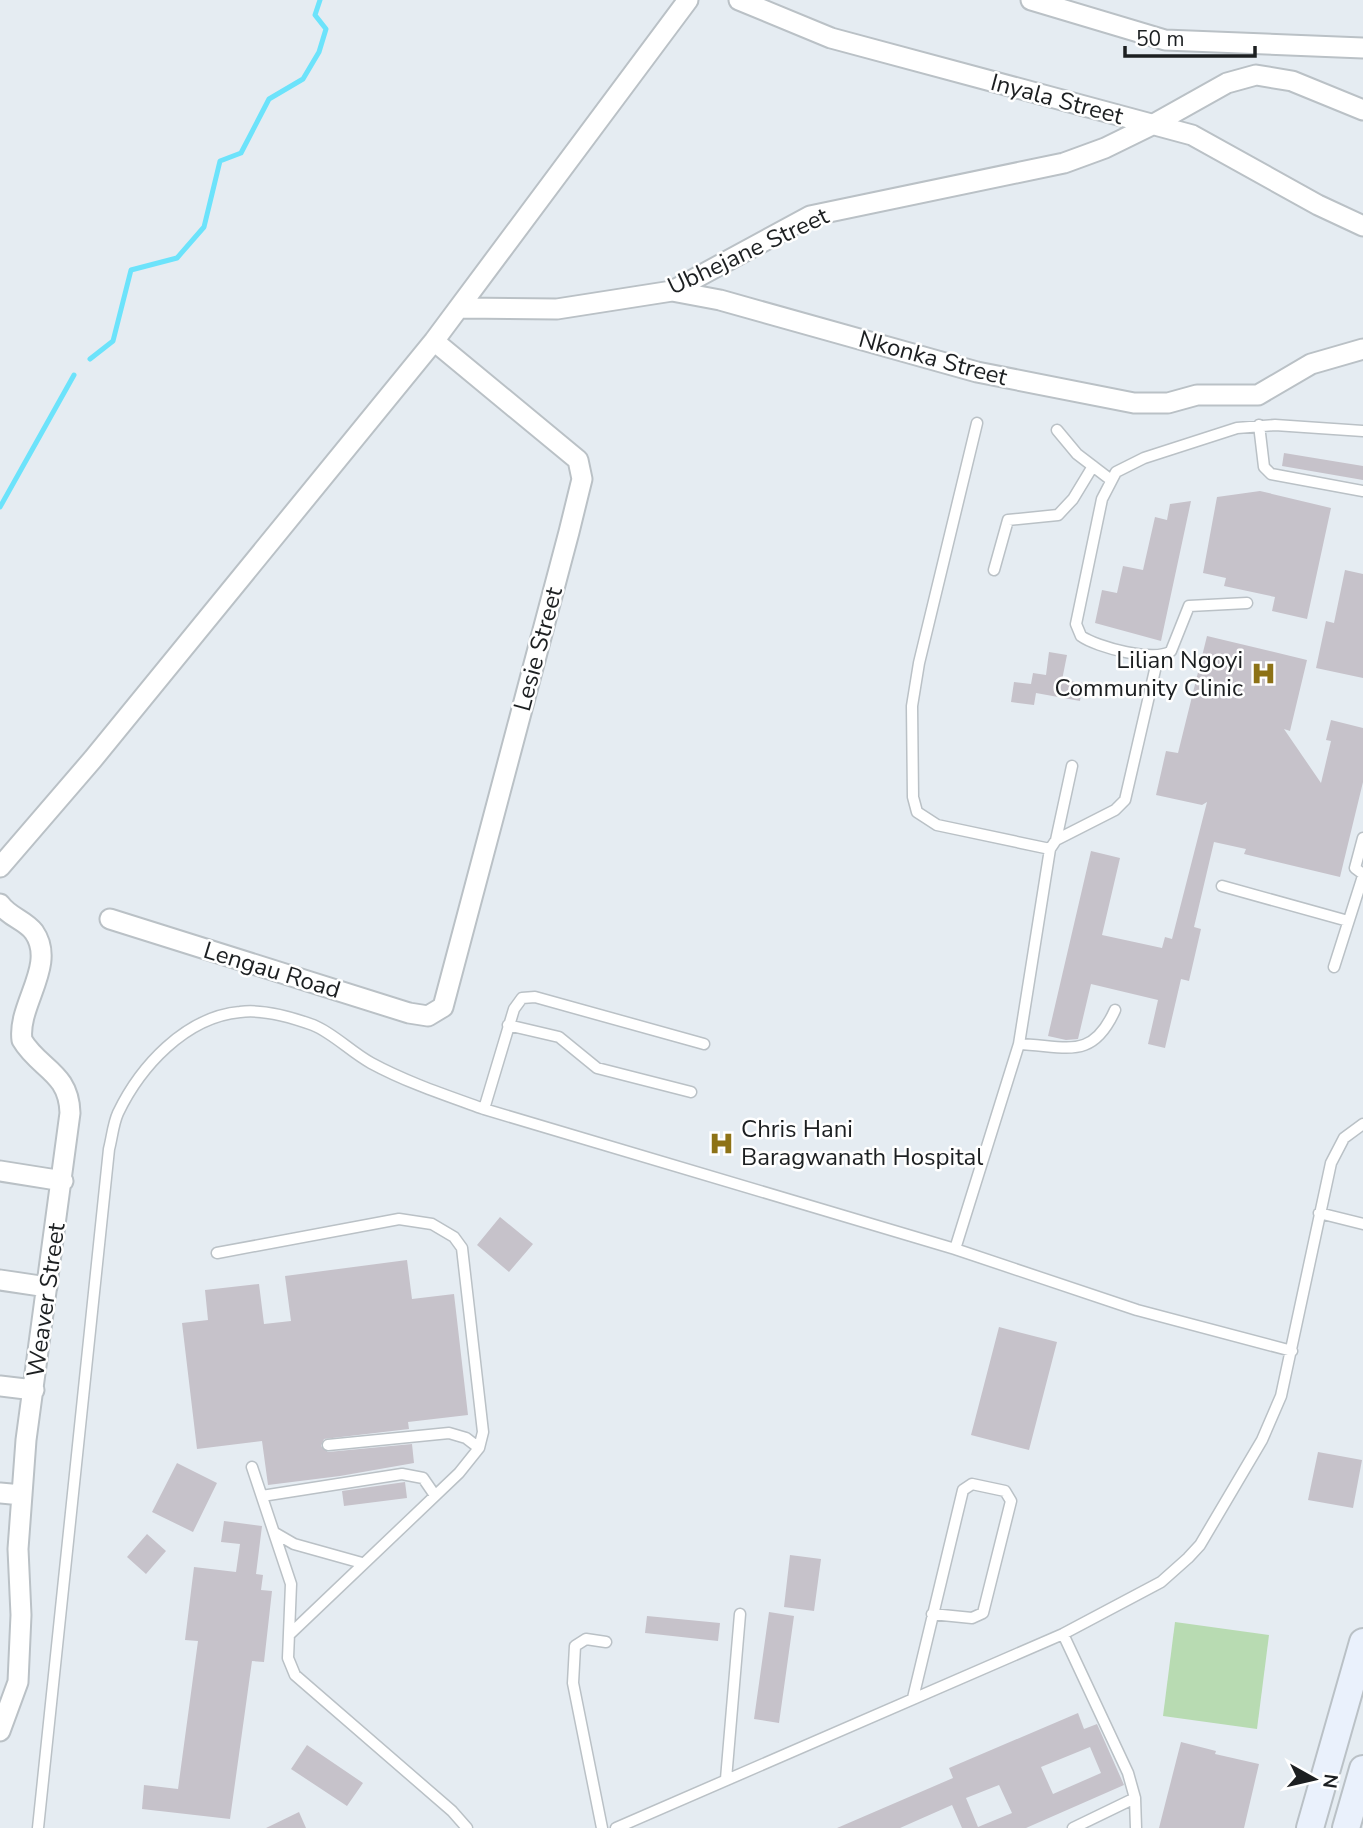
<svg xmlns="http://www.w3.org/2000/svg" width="1363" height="1828" viewBox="0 0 1363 1828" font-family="'Nunito Sans',sans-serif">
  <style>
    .green { fill: #b8dbb2 }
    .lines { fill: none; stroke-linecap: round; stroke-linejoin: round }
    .stream { stroke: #6ce3fb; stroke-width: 5 }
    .building { fill: #c6c2ca; fill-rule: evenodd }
    .lane-casing { stroke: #bac1c6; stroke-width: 13 }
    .street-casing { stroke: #bac1c6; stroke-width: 23 }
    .secondary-casing { stroke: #bac1c6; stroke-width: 30 }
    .lane { stroke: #fff; stroke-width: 10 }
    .street { stroke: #fff; stroke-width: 19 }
    .secondary { stroke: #eaf1fc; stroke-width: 26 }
    .labels { text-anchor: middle; stroke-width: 5; stroke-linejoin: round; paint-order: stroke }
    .street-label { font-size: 24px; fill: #1c1f21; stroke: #fff }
    .poi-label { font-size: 24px; fill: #1c1f21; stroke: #fff; text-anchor: end }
  </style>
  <rect width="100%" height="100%" fill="#e5ecf2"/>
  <path class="green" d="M1175 1622 1269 1635 1257 1729 1163 1716Z"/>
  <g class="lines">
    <path class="stream" d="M90 359 113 341 131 270 177 258 204 227 220 161 241 153 269 99 303 79 319 52 326 29 315 15 320 0
      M0 507 74 375"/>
  </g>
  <path class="building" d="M1284 453 1363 466V480L1282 466Z
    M1260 491 1331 508 1307 619 1272 611 1275 597 1224 586 1226 578 1203 573 1217 497Z
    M1191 501 1161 641 1095 623 1102 590 1117 593 1123 566 1143 570 1155 517 1167 520 1170 504Z
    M1345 570 1363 574V678L1316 668 1326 621 1334 623Z
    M1207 636 1307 660 1290 731 1284 729 1321 783 1331 741 1326 740 1331 720 1363 728V782L1340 877 1244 854 1246 849 1214 842 1194 927 1201 929 1189 981 1181 979 1165 1048 1148 1044 1158 1000 1091 984 1078 1039 1066 1040 1048 1036 1091 851 1120 858 1102 935 1162 948 1165 937 1172 939 1207 802 1202 805 1156 795 1166 751 1178 753Z
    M1049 652 1067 655 1062 680 1083 683 1080 701 1036 693 1034 705 1011 702 1014 682 1031 684 1033 673 1046 675Z
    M500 1217 533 1244 509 1272 477 1245Z
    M407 1260 412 1299 454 1294 468 1415 408 1422 409 1429 324 1439 321 1446 328 1452 412 1444 414 1463 340 1476 268 1485 262 1441 197 1449 182 1323 208 1320 205 1290 259 1284 264 1324 291 1321 285 1276Z
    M999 1327 1057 1342 1029 1450 971 1435Z
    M1318 1452 1362 1460 1353 1508 1308 1500Z
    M177 1463 217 1483 193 1532 152 1512Z
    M405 1482 407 1498 344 1506 342 1491Z
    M224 1521 262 1526 256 1574 263 1575 261 1590 272 1591 264 1662 252 1661 230 1819 142 1809 144 1785 178 1789 198 1641 185 1640 194 1567 236 1572 240 1544 221 1542Z
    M147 1534 166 1551 146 1574 127 1557Z
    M790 1555 821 1559 814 1611 784 1607Z
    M769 1612 794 1616 779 1723 754 1719Z
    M647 1616 720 1623 718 1641 645 1633Z
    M1078 1713 1084 1729 1097 1724 1124 1785 1026 1828H962L952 1805 900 1828H837L953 1778 949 1768ZM1090 1747 1101 1773 1053 1794 1041 1767ZM999 1785 1012 1813 978 1827 966 1798Z
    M1181 1742 1216 1751 1215 1754 1259 1764 1244 1828H1159Z
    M307 1745 363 1783 347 1806 291 1769Z
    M299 1812 306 1828H266Z"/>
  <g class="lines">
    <defs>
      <path id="lane" d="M977 423 919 663 912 706 913 797 917 812 937 825 1050 849
        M1259 425 1264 467 1271 474 1363 491
        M1057 430 1077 454 1111 480
        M994 570 1008 520 1058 515 1073 499 1093 466
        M1247 603 1189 606 1171 651C1156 663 1096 647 1081 636L1076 624 1102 499 1116 472 1144 458 1237 428 1275 425 1363 431
        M1363 838 1355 868 1363 874
        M1056 840 1072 766
        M1222 886 1348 921
        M1334 967 1363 876
        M508 1025 559 1037 597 1068 691 1092
        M1019 1044 1050 849 1056 840 1115 810 1125 800 1158 657
        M484 1109 514 1009 522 998 535 997 704 1044
        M1319 1213 1363 1224
        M955 1249 1019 1044C1067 1046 1092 1061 1115 1010
        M217 1253 399 1219 432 1224 454 1237 462 1248 483 1432 479 1448 459 1473 290 1634
        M328 1445 449 1433 466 1438 479 1448
        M252 1467 291 1584 288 1658 295 1675 452 1811 467 1828
        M262 1496 402 1474 423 1478 434 1494
        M275 1533 294 1544 362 1563
        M1063 1634 1128 1773 1135 1798 1136 1828
        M913 1698 963 1490 972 1484 1005 1491 1011 1501 983 1613 972 1618 932 1614
        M726 1779 740 1614
        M38 1828 109 1149C112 1138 113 1124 118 1113 140 1067 185 1017 240 1012 263 1009 291 1017 313 1025 333 1033 351 1052 371 1063 406 1082 445 1095 484 1109L955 1249 1137 1310 1292 1351
        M602 1828 573 1683 575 1646 586 1639 606 1642
        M616 1828 1063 1634 1161 1582 1188 1558 1200 1545 1262 1440 1281 1396 1331 1163 1344 1138 1363 1124
        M1073 1828 1135 1798"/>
      <path id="street" d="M739 0 831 38 1192 135 1318 205 1363 226
        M1031 0 1165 40 1363 48
        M672 291 720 300 977 372 1134 403H1168L1197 395H1258L1311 364 1363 349
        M460 308 557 309 672 291 810 216 1064 163 1105 148 1152 125 1227 83 1256 75 1292 81 1363 110
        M0 867 93 759 434 341 688 0
        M0 904C9 917 25 920 34 932 57 965 17 1005 22 1040 39 1069 69 1072 70 1113L26 1440 18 1549 21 1615 18 1682 0 1731
        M110 919 409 1013 428 1016 443 1007 569 532 582 479 578 460 434 341
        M0 1171 63 1181
        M0 1280 47 1287
        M0 1386 34 1390
        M0 1493 22 1495"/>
      <path id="secondary" d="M1310 1828 1363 1642
        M1346 1828 1363 1769"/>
    </defs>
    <use href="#lane" class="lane-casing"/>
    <use href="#street" class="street-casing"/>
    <use href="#secondary" class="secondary-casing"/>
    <use href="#lane" class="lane"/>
    <use href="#street" class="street"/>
    <use href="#secondary" class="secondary"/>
  </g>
  <defs>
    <symbol id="hospital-bare" viewBox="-9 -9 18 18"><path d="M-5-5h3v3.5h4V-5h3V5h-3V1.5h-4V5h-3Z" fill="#8d7216" stroke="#fff" stroke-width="2.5" paint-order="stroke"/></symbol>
  </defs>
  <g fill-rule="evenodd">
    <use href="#hospital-bare" x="1246" y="656" width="35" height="35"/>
    <use href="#hospital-bare" x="704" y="1126" width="35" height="35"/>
  </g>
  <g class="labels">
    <g class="street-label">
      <text transform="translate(1057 99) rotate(15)" y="8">Inyala Street</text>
      <text transform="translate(748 251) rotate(-25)" y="8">Ubhejane Street</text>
      <text transform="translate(933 358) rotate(15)" y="8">Nkonka Street</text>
      <text transform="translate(538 649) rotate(-75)" y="8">Lesie Street</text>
      <text transform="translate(272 970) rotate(17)" y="8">Lengau Road</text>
      <text transform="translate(46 1300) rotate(-82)" y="8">Weaver Street</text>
    </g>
    <g class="poi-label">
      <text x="1243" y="668">Lilian Ngoyi<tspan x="1243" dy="28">Community Clinic</tspan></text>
      <text x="741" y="1137" text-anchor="start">Chris Hani<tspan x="741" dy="28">Baragwanath Hospital</tspan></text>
    </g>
  </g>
  <g transform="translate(1314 1779) rotate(98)" stroke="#ffffff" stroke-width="5" paint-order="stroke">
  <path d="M0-5L12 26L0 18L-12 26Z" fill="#1c1f21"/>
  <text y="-10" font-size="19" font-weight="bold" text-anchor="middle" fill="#1c1f21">N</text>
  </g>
  <path d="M1125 46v10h130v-10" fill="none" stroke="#1c1f21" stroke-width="3.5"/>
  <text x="1136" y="46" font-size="21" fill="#1c1f21" stroke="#ffffff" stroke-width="5" paint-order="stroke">50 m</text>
</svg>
